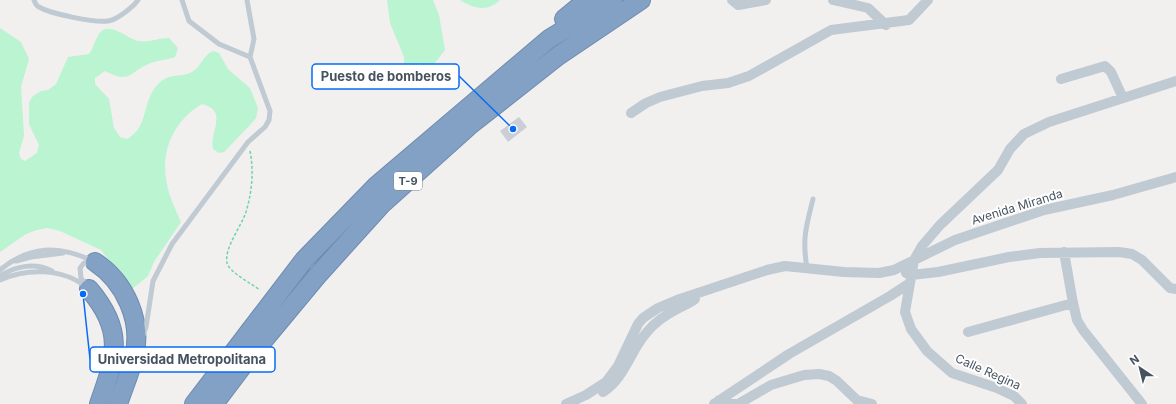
<svg xmlns="http://www.w3.org/2000/svg" width="1176" height="404" viewBox="0 0 1176 404" font-family="Inter,sans-serif">
  <style>
    .green { fill: #baf4d1 }
    .building { fill: #cbced6 }
    .lines { fill: none; stroke-linecap: round; stroke-linejoin: round }
    .motorway-casing { stroke: #6d8cb0; stroke-width: 20 }
    .path { stroke: #6ed6a4; stroke-width: 1.5; stroke-dasharray: 3 2; stroke-linecap: butt }
    .service { stroke: #bfcad3; stroke-width: 5 }
    .minor { stroke: #bfcad3; stroke-width: 10 }
    .motorway { stroke: #82a1c4; stroke-width: 18 }
    .labels { text-anchor: middle; stroke-width: 4; stroke-linejoin: round; paint-order: stroke }
    .shield { fill: #fff; stroke: #7d8790; stroke-width: 1 }
    .shield-label { font-size: 11px; font-weight: bold; fill: #455360 }
    .street-label { font-size: 12px; fill: #455360; stroke: #fff }
    .leader { fill: none; stroke: #056cf7; stroke-width: 1.5 }
    .callout-dot { fill: #056cf7; stroke: #fff; stroke-width: 1.5 }
    .callout { fill: #fff; stroke: #056cf7; stroke-width: 1.5 }
    .callout-label { font-size: 13px; text-anchor: middle; font-weight: bold; fill: #455360 }
  </style>
  <rect width="100%" height="100%" fill="#f2efef"/>
  <path class="green" d="M387 0H433L439 15 445 50 415 88 410 86 405 78 404 57 390 23Z
    M460 0H500C488 12 474 9 460 0Z
    M0 28 21 42 29 59 21 87 24 136 19 153 21 159 25 161 37 153 39 145 29 124V102L33 96 41 91 48 90 56 84 68 57 89 54C94 48 96 34 103 30 114 25 126 37 135 40 146 44 158 38 169 38L178 48 175 57C167 60 159 60 151 63 129 71 132 85 105 71L95 78V84L109 99 114 128 120 137 127 139C148 127 142 107 154 89 167 71 177 79 192 72 201 67 203 55 213 51L219 53 228 69 250 88 258 108 256 118 249 126 224 152 219 153 213 149C209 132 229 111 202 104 173 121 160 152 167 184 169 197 176 210 181 222L154 262 148 276 132 289 101 250 60 231 47 228 37 230 26 234 0 252Z"/>
  <path class="building" d="M519 117 527 127 508 142 500 131Z"/>
  <g class="lines">
    <defs>
      <path id="motorway" d="M564 19 587 0
        M95 262C125 282 143 321 134 357 130 373 123 389 118 404
        M89 289C125 331 116 356 99 404
        M194 404 304 260 377 185 549 39 613 0
        M214 404 248 359 317 276 382 204 469 126 558 56 641 0"/>
    </defs>
    <use href="#motorway" class="motorway-casing"/>
    <path class="path" d="M250 151C254 171 252 192 246 212 241 227 224 248 227 263 229 272 252 284 260 290"/>
    <path class="service" d="M34 0C35 3 36 6 39 7 51 14 95 23 108 21 117 20 133 7 138 0
      M247 0 254 39 250 57
      M16 261 31 257 63 253
      M807 268C802 239 806 227 813 199
      M0 270C30 245 59 245 93 261
      M0 276C16 266 35 262 52 271
      M0 280C27 268 63 268 86 287
      M86 285 81 278 80 268 84 263 93 262
      M143 335 146 327 153 281 172 244 248 142 265 127 269 120 270 111 250 57 219 44 189 21 182 0"/>
    <path class="minor" d="M732 0 738 5 766 0
      M833 0 868 8 886 25
      M1061 79 1105 66 1111 72 1123 98
      M631 113 646 103 660 97 702 86 728 83 749 76 831 30 909 20 928 0
      M1064 252 1073 303 1077 320 1083 330 1142 404
      M906 273 911 275 938 272 1009 257 1040 253 1119 252 1132 254 1142 260 1170 288 1176 289
      M968 332 1073 303
      M603 392C625 378 630 351 647 332 655 322 667 314 679 308 684 305 690 303 695 299
      M719 400 729 404H738L771 385 804 375 819 374 829 376 837 381 857 400 872 404
      M566 404 586 395 606 382 618 366 638 324 643 318 658 308 677 300 767 270 785 266 844 272 879 273 894 270 955 240 1044 210 1113 195 1176 177
      M714 404 789 354 890 296 910 283
      M1022 404 1014 396 997 388 952 373 927 351 911 329 905 312 914 260 922 246 940 225 998 170 1010 149 1024 134 1049 122 1176 81"/>
    <use href="#motorway" class="motorway"/>
  </g>
  <g class="labels">
    <rect class="shield" x="394" y="172" width="28" height="18" rx="3"/>
    <g class="shield-label">
      <text x="408" y="185">T-9</text>
    </g>
    <g class="street-label">
      <text transform="translate(1017 207) rotate(-17)" y="4">Avenida Miranda</text>
      <text transform="translate(988 372) rotate(24)" y="4">Calle Regina</text>
    </g>
  </g>
  <path class="leader" d="M513 129L459 76M83 294L90 359"/>
  <g class="callout-dot">
    <circle cx="513" cy="129" r="4"/>
    <circle cx="83" cy="294" r="4"/>
  </g>
  <g class="callout">
    <rect x="312" y="64" width="147" height="25" rx="4"/>
    <rect x="90" y="347" width="185" height="25" rx="4"/>
  </g>
  <g class="callout-label">
    <text x="386" y="81">Puesto de bomberos</text>
    <text x="182" y="364">Universidad Metropolitana</text>
  </g>
  <g transform="translate(1140 368) rotate(325)" stroke="#ffffff" stroke-width="3" paint-order="stroke">
  <path d="M0-3L7 15L0 10L-7 15Z" fill="#455360"/>
  <text y="-6" font-size="11" font-weight="bold" text-anchor="middle" fill="#455360">N</text>
  </g>
</svg>
